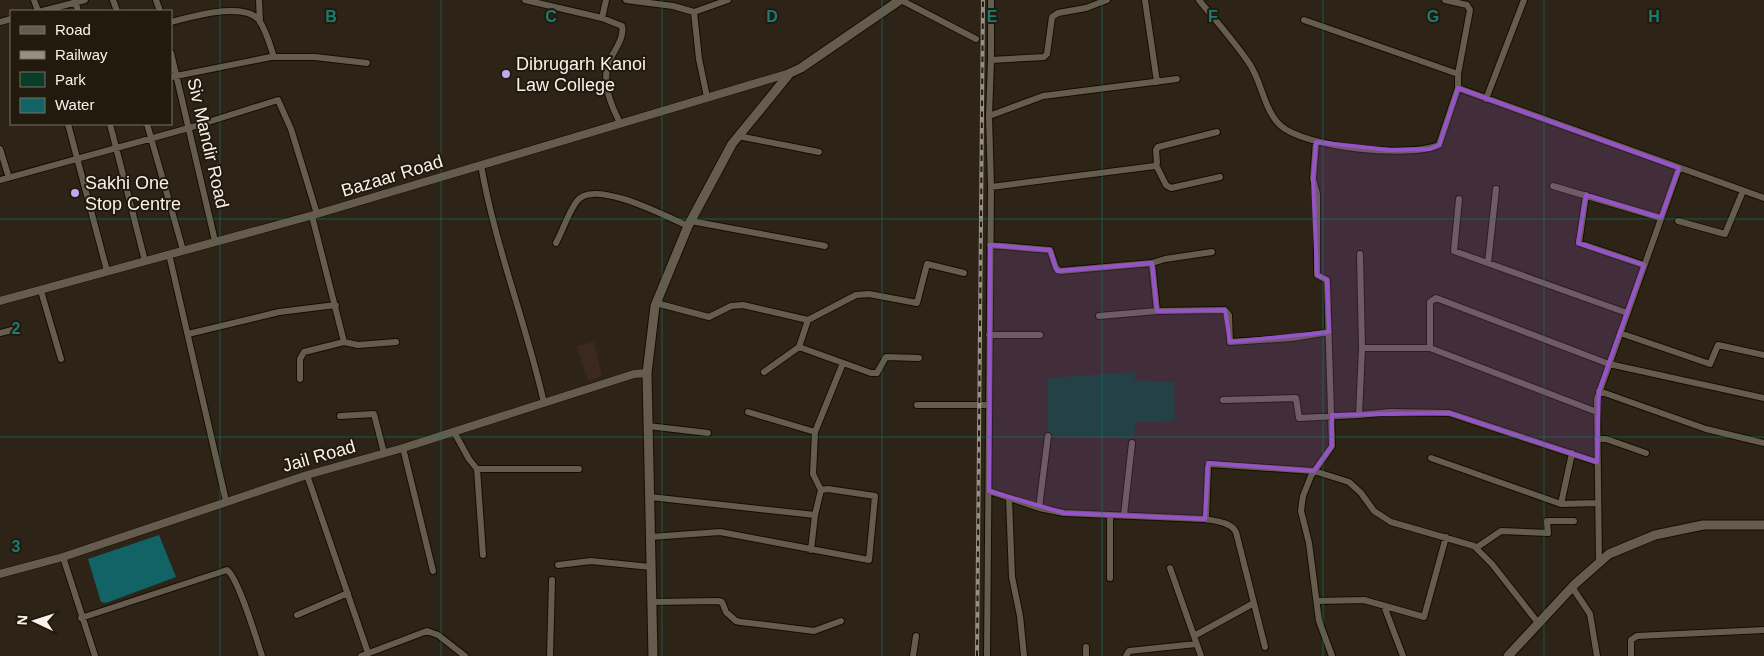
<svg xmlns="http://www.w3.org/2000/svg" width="1764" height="656" viewBox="0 0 1764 656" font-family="Arial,sans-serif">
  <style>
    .commercial { fill: #3a2821 }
    .green { fill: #093c29 }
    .water { fill: #116365 }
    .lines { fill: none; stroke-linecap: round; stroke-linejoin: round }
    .minor-casing { stroke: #150d03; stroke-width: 8 }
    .tertiary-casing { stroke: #150d03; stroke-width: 9 }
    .secondary-casing { stroke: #150d03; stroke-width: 11 }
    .minor { stroke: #665c4d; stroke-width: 6 }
    .tertiary { stroke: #665c4d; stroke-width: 8 }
    .secondary { stroke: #665c4d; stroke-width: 9 }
    .rail-casing { stroke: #978f84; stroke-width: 4 }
    .rail { stroke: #231a0e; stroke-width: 2; stroke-dasharray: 5.5; stroke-linecap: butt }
    .marked { fill: #9454c8; fill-opacity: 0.2; stroke: #9454c8; stroke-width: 4; stroke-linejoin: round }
    .grid { fill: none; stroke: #1b7c74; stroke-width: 1; stroke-opacity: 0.55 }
    .poi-dot { fill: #bcaaf6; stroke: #231a0e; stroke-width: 2 }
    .labels { text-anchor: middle; stroke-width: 4; stroke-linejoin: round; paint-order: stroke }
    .poi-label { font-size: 18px; fill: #f9f2ea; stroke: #231a0e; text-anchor: start }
    .street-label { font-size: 18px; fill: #f9f2ea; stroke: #231a0e }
    .grid-label { font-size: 16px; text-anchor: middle; font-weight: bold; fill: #1b7c74; stroke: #231a0e; stroke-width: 4; stroke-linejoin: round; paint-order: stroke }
  </style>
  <rect width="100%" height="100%" fill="#2d2417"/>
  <path class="commercial" d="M594 342 602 376 588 381 576 346Z"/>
  <path class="green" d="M1135 372 1134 380 1174 382 1175 421 1135 422 1134 437 1048 436V378Z"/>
  <path class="water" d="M159 535 176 577 106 603 101 602 88 559Z"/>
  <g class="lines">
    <defs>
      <path id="minor" d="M34 0 38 11
        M75 0 78 11
        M113 0 117 11
        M156 0 160 11
        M259 0 260 22
        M525 0 602 18 622 26C625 38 613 52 609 62 601 82 611 105 620 123
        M626 0 673 6 694 12 728 0
        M901 0 976 39
        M1145 0 1157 82
        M1199 0C1216 21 1234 41 1249 63 1262 82 1264 110 1280 125 1304 148 1410 158 1439 145L1458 88 1764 198
        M1445 0 1467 5 1470 10 1458 74V88
        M42 11 85 0
        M694 12 699 59 707 97
        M602 18 606 0
        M1304 20 1458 74
        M0 22 11 19
        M171 22C192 17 243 1 259 20 266 30 270 45 274 57
        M171 53 215 241
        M991 60V0
        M171 77 271 57H315L367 63
        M1486 99 1524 0
        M989 116 1043 96 1177 79
        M68 124 107 271
        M110 124 145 261
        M147 124 183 250
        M738 136 819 152
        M1316 142 1313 179 1317 194V275L1327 280 1332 446 1311 476 1303 496 1301 511 1309 543 1319 621 1332 656
        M0 149 9 178
        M481 165C495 246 526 323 544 403
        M1156 165 1166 185 1171 188 1220 177
        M0 180 189 128 278 100 291 129 317 214
        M1553 186 1661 218
        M991 187 1155 166 1157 163 1156 150 1158 147 1217 132
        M1586 195 1579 243 1644 265
        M1459 199 1454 251 1627 313
        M312 216 344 342
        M691 221 825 246
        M1678 221 1725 234 1743 191
        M556 243C563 230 568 213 577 201 594 178 667 217 688 226
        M990 245 1050 250 1056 268 1060 271 1152 263 1165 259 1212 252
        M169 254 226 501
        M1360 254 1362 348 1359 415 1390 412 1449 413 1597 462
        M1152 263 1157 311
        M1488 263 1496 189
        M41 291 61 359
        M656 303 709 317 731 306 743 305 808 320 856 295 869 294 917 303 927 264 964 273
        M1099 316 1157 311 1225 310 1229 315 1230 342 1292 338 1329 332
        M808 320 799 347 871 373H877L886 357 919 358
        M0 333 12 330
        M1620 333 1710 364 1718 345 1764 355
        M188 334 279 312 336 305
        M989 335H1040
        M1362 348H1430L1597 412
        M1430 348V302L1436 298 1609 364 1764 398
        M764 372 799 347
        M300 379V359L304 352 344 342 358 345 396 342
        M1599 391 1706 429 1764 443
        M1223 400 1296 398 1299 418 1359 415
        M917 405H989
        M748 412 815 432 813 474 821 490
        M340 416 374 414 384 453
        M648 426 708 433
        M454 432 469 459 477 469H579
        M815 432 843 363
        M1597 439H1606L1646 453
        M403 448 433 571
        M1431 458 1561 504 1598 503
        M477 469 483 555
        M307 475 368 653
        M989 491 1039 508 1064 513 1203 519 1206 517 1208 467 1210 464 1314 471 1349 482 1361 493 1374 511 1391 522 1474 546 1492 564 1539 624
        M650 497 815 515
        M1009 498 1012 577 1020 616 1024 656
        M1561 504 1572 453
        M1039 508 1048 436
        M1124 515 1132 443
        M1205 519C1215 521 1231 522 1236 532L1265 647
        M650 537 720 532 869 560 875 496 828 489 821 490 815 515 811 550
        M1476 548 1501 531 1548 533 1547 521H1574
        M63 557 95 656
        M1599 563 1597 399 1679 168
        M558 565 591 561 651 567
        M1170 568 1201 656
        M1110 578V515
        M1572 587 1590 614 1597 656
        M1317 601 1364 600 1424 617 1446 537
        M652 602 718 601 722 602 726 612 736 621 741 622 814 631 841 621
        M1384 606 1403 656
        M297 615 348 593
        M81 618 227 570C238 577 257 641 262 656
        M1194 636 1254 603
        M1086 647V656
        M361 656 427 631 438 635 465 656
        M550 656 552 580
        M913 656 916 636
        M987 656 991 187 989 116 991 60 1044 57 1047 54 1052 17 1058 13 1086 8 1107 0
        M1126 656 1129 651 1196 644
        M1631 656V640L1637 636 1764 630"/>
      <path id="tertiary" d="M0 301 317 214 790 73
        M0 574 63 557 307 475 403 448 634 374 647 373"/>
      <path id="secondary" d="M653 656 647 373 655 306 688 226 732 144 790 73 801 68 900 0
        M1508 656 1575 584 1609 554 1655 535 1703 525H1764"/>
    </defs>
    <use href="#minor" class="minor-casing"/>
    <use href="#tertiary" class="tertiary-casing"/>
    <use href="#secondary" class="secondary-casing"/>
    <use href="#minor" class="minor"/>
    <use href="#tertiary" class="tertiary"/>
    <use href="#secondary" class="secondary"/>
    <defs>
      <path id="rail" d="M977 656 983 0"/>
    </defs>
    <use href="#rail" class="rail-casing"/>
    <use href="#rail" class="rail"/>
  </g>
  <path class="marked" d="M1458 88 1679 168 1661 218 1586 195 1578 243 1644 265 1599 391 1597 462 1449 413 1332 415V446L1314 471 1208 463 1205 519 1064 513 989 491 990 245 1050 250 1057 271 1152 263 1157 311 1225 310 1230 342 1329 332 1327 280 1317 275 1313 179 1316 142 1390 150 1430 149 1439 145Z"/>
  <path class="grid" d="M220 0V656M441 0V656M662 0V656M882 0V656M1102 0V656M1323 0V656M1544 0V656M0 219H1764M0 437H1764"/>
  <g class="poi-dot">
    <circle cx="506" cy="74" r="5"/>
    <circle cx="75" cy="193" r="5"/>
  </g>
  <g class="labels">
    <g class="poi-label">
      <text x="516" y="70">Dibrugarh Kanoi<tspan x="516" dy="21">Law College</tspan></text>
      <text x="85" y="189">Sakhi One<tspan x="85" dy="21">Stop Centre</tspan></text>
    </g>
    <g class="street-label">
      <text transform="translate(208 143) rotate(77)" y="6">Siv Mandir Road</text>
      <text transform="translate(392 176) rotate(-17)" y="6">Bazaar Road</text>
      <text transform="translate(319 456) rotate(-16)" y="6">Jail Road</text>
    </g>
  </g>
  <g class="grid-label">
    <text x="331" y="22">B</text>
    <text x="551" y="22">C</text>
    <text x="772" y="22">D</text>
    <text x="992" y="22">E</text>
    <text x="1213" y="22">F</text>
    <text x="1433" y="22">G</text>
    <text x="1654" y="22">H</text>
    <text x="16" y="334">2</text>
    <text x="16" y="552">3</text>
  </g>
  <rect x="10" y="10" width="162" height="115" fill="#231a0e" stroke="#797066"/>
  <rect x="20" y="26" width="25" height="8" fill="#665c4d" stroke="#797066"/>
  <text x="55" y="35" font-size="15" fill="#f9f2ea">Road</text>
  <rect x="20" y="51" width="25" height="8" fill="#978f84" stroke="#797066"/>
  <text x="55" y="60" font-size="15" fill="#f9f2ea">Railway</text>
  <rect x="20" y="72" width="25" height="15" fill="#093c29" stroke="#797066"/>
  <text x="55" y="85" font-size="15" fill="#f9f2ea">Park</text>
  <rect x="20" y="98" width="25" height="15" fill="#116365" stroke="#797066"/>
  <text x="55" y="110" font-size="15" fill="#f9f2ea">Water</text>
  <g transform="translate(35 621) rotate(274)" stroke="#231a0e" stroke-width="4" paint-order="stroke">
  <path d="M0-4L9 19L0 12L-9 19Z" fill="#f9f2ea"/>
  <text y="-8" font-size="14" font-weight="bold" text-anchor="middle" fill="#f9f2ea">N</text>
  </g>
</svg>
